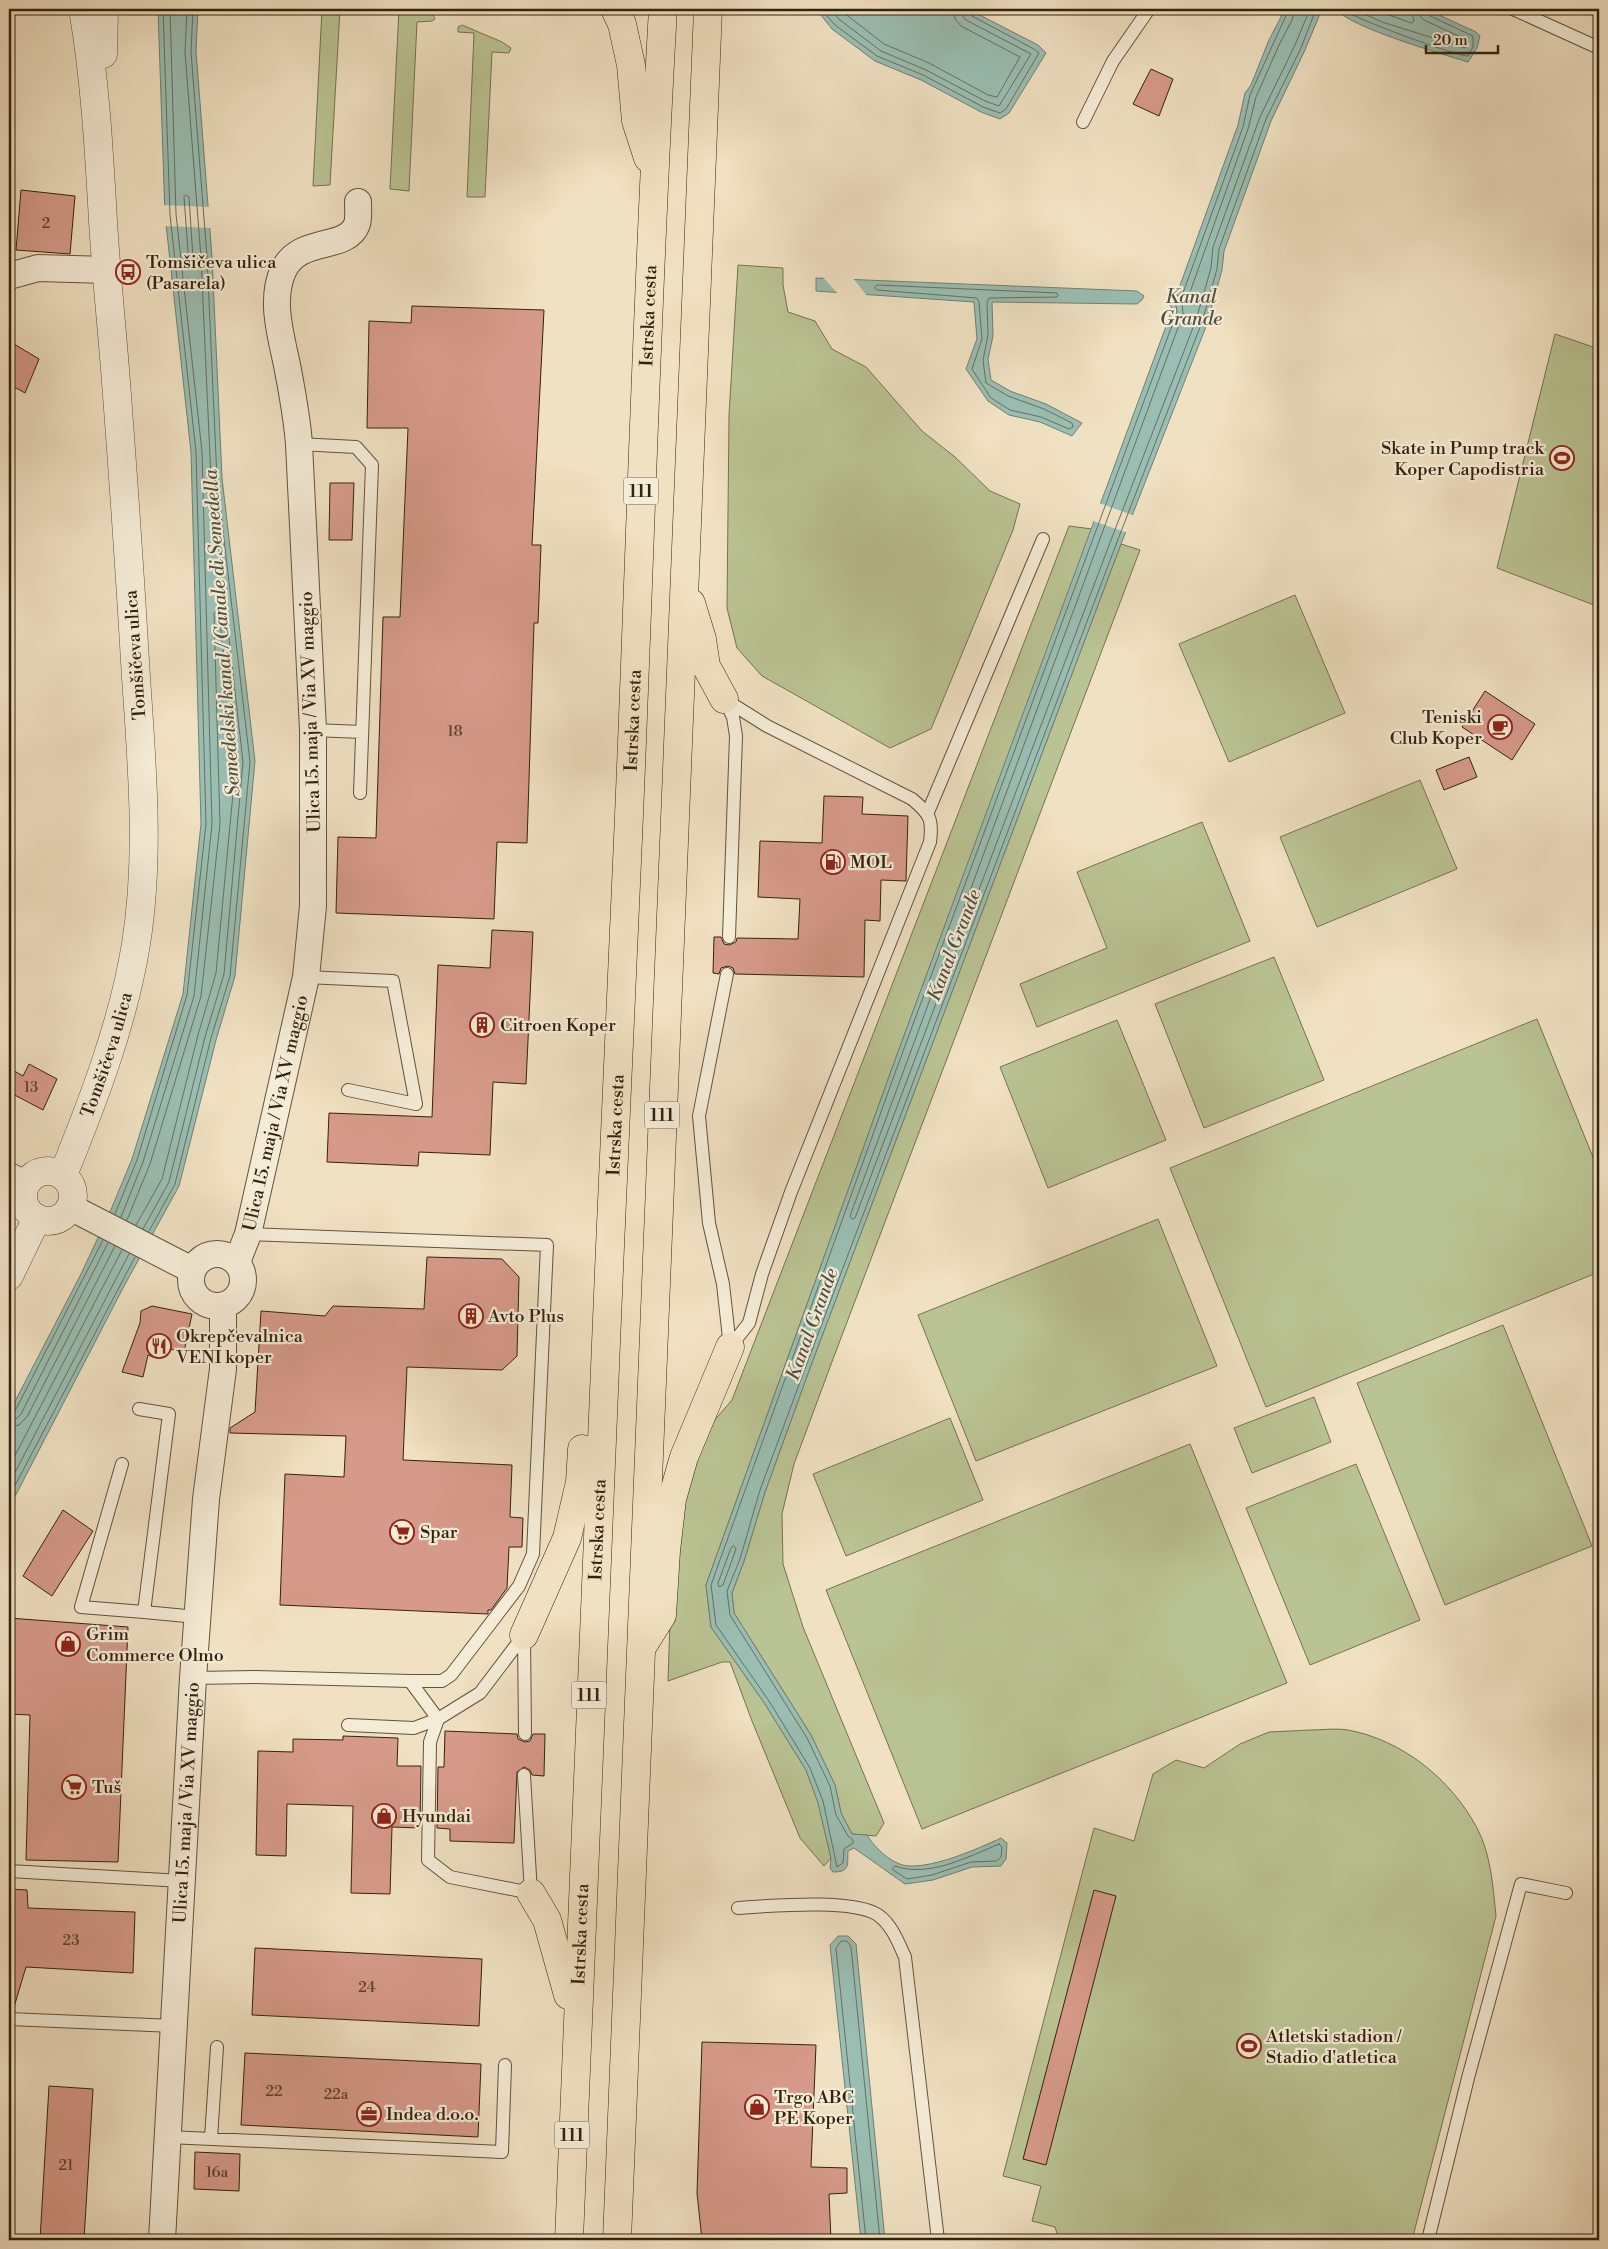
<svg xmlns="http://www.w3.org/2000/svg" width="1608" height="2249" viewBox="0 0 1608 2249" font-family="'Libre Bodoni',serif">
  <style>
    .green { fill: #bac393; stroke: #767250 }
    .water { fill: #9abeb3; stroke: #718071 }
    .pier { fill: #f0e1c2 }
    .lines { fill: none; stroke-linecap: round; stroke-linejoin: round }
    .shore { stroke: #667060; stroke-width: 1 }
    .building { fill: #d79a8a; stroke: #33220e }
    .service-casing { stroke: #62523b; stroke-width: 14 }
    .minor-casing { stroke: #62523b; stroke-width: 28 }
    .tertiary-casing { stroke: #62523b; stroke-width: 29 }
    .trunk-casing { stroke: #33220e; stroke-width: 29 }
    .service { stroke: #f5ecd7; stroke-width: 12 }
    .minor { stroke: #f5ecd7; stroke-width: 26 }
    .tertiary { stroke: #f5ecd7; stroke-width: 28 }
    .trunk { stroke: #f0e1c2; stroke-width: 28 }
    .labels { text-anchor: middle; stroke-width: 4.5; stroke-linejoin: round; paint-order: stroke }
    .number-label { font-size: 15px; fill: #5c402d }
    .shield { fill: #f5ecd7; stroke: #6d5f4a; stroke-width: 1 }
    .shield-label { font-size: 16px; font-weight: bold; fill: #33220e }
    .poi-label { font-size: 18px; fill: #33220e; stroke: #f5ecd7; text-anchor: start }
    .street-label { font-size: 18px; fill: #33220e; stroke: #f5ecd7 }
    .water-label { font-size: 19px; font-style: italic; fill: #525140; stroke: #f5ecd7 }
  </style>
  <rect width="100%" height="100%" fill="#f0e1c2"/>
  <filter id="stains"><feTurbulence type="fractalNoise" baseFrequency=".004" numOctaves="4"/><feColorMatrix values="0 0 0 0 .2 0 0 0 0 .09 0 0 0 0 .02 0 0 0 .5 -.17"/></filter>
  <radialGradient id="worn" r=".72"><stop offset=".6" stop-color="#630" stop-opacity="0"/><stop offset="1" stop-color="#630" stop-opacity=".3"/></radialGradient>
  <path class="green" d="M322 9H340L330 185 313 186Z
    M399 9C411 9 430 5 435 19L432 21 417 22 409 191 390 189Z
    M462 25 502 42 511 48 509 53 492 52 485 197H467L474 33 458 32V27Z
    M738 265 783 268V285L788 312 815 321 832 349 866 367 922 431 955 457 990 491 1020 504 1013 530 931 729 890 748 762 676 737 648 727 608 729 415Z
    M1555 334 1599 349V607L1497 568Z
    M1069 526 1092 529 891 1071 706 1585 711 1627 765 1704 806 1770 818 1802 831 1858 824 1866 800 1838 752 1721 730 1662H722L668 1681 671 1591 677 1514 706 1430 732 1400Z
    M1121 544 1140 550 833 1359 794 1464 782 1514 783 1564 803 1627 884 1823 876 1836 852 1834 841 1813 835 1785 811 1735 734 1613 732 1593 744 1561 765 1492 810 1368Z
    M1295 595 1345 713 1229 762 1179 644Z
    M1420 780 1457 869 1317 927 1280 837Z
    M1202 822 1250 941 1037 1027 1020 984 1107 948 1077 872Z
    M1274 957 1324 1080 1204 1128 1155 1004Z
    M1537 1019 1599 1172V1272L1266 1407 1170 1168Z
    M1117 1020 1166 1140 1048 1188 1000 1067Z
    M1158 1219 1217 1366 976 1461 918 1315Z
    M1503 1325 1592 1546 1445 1605 1357 1383Z
    M1314 1397 1331 1442 1252 1473 1234 1428Z
    M950 1418 983 1500 846 1556 813 1474Z
    M1190 1444 1287 1683 922 1829 826 1590Z
    M1356 1464 1420 1620 1310 1665 1246 1508Z
    M1310 1730C1322 1730 1336 1728 1348 1730 1402 1740 1451 1779 1477 1828 1491 1854 1493 1887 1496 1916L1412 2240H1059L1055 2227 1032 2221 1041 2186 1003 2176 1094 1828 1134 1841 1153 1774 1176 1760 1204 1768 1240 1744 1269 1732Z"/>
  <path class="water" d="M158 9H198L196 51 212 257 222 478 255 761 235 976 216 1040 179 1186 123 1288 9 1508V1413L81 1274 110 1212 132 1159 183 994 201 824 191 452 165 215Z
    M816 9H968L1038 45 1046 53 1009 113 1000 119 981 112 921 80 875 61 832 29Z
    M1285 9H1322L1305 50 1271 121 1224 251 1222 270 1207 324 1121 544 810 1368 765 1492 744 1561 732 1593 734 1613 811 1735 835 1785 841 1813 852 1834 867 1835C875 1848 892 1865 909 1866 937 1867 977 1849 1001 1838L1007 1843 1006 1859 1001 1866 972 1867 933 1880 905 1884 854 1848 848 1851C847 1864 851 1872 833 1872L830 1868 831 1858 818 1803 806 1770 765 1704 711 1627 706 1585 891 1071 1172 310 1171 306 1167 303V294L1170 291H1178L1238 125 1245 93 1251 85 1269 40Z
    M1336 9H1426L1476 32 1480 36 1477 48 1468 62C1442 54 1349 27 1336 9Z
    M816 278 1137 291 1144 296 1142 300 1137 304 992 302 993 336 988 359 991 380 1010 391 1046 404 1082 423 1072 436 1040 422 1009 415 988 401 966 369 977 339 974 302 816 291Z
    M838 1936H848L856 1944 885 2240H861L830 1945Z"/>
  <path class="pier" d="M162 205 211 207 212 228 164 226Z
    M821 275 852 277 868 297 839 295Z
    M1099 503 1135 516 1128 533 1093 521Z"/>
  <g class="lines">
    <path class="shore" d="M821 9 835 25 877 56 923 75 983 107 1000 113 1006 109 1039 53 1034 49 970 15 967 9
      M829 9 840 20 881 51 926 70 985 101 999 106 1031 54 966 20 962 15 961 9
      M839 9 884 44 929 63 988 95 997 97 1020 57 961 26 955 19 953 9
      M1289 9 1250 95 1243 127 1183 293 1172 298 1176 305 1177 312 895 1073 711 1585 716 1625 769 1701 810 1768 823 1801 837 1867 843 1863 844 1849 853 1843V1840L848 1836 836 1815 830 1786 807 1738 730 1615 727 1591 740 1559 760 1490 806 1366 1117 542 1202 322 1217 269 1219 249 1266 119 1301 48 1316 9
      M1295 9 1292 20 1279 45 1256 97 1248 129 1189 295 1182 302 1183 314 850 1216 852 1219 855 1218 1111 540 1196 320 1211 268 1213 247 1260 117 1295 45 1310 9
      M1342 9C1353 18 1455 56 1468 56L1473 47V36L1428 15 1425 9
      M1353 9 1382 22 1465 48 1467 40 1424 20 1420 16 1419 9
      M1373 9 1411 23 1414 21 1411 9
      M186 195 189 197 193 258 194 265 191 266 189 264 184 197Z
      M877 285 1057 293 1058 296 1056 297 989 298 987 303 988 335 983 360 986 383 1008 396 1044 409 1072 423 1073 427 1069 429 1041 417 1010 410 991 398 972 369 982 339 979 302 977 298 877 290 875 288Z
      M115 1214 137 1160 187 995 206 824 196 452 170 215 163 9
      M121 1217 143 1162 194 996 212 824 202 452 176 214 170 9
      M127 1220 150 1164 201 996 220 824 214 613 217 611 219 613 236 762 216 973 198 1035 162 1179 136 1225
      M143 1229 169 1182 205 1037 224 974 243 762 211 479 201 258 185 52 187 9
      M149 1231 175 1184 211 1038 230 976 250 762 217 479 207 257 191 52 193 9
      M9 1414 15 1411 103 1240
      M9 1420 16 1419 21 1414 108 1243
      M9 1427 19 1425 27 1417 115 1246
      M9 1467 122 1250
      M9 1484 129 1254
      M9 1497 135 1257
      M734 1546 736 1549 723 1585 719 1587 718 1583 731 1548Z
      M999 1844 1002 1847 1001 1857 997 1861 971 1862 932 1875 907 1879 892 1869 895 1866C928 1878 968 1857 999 1844Z
      M866 2240 836 1948 841 1941H847L851 1947 880 2240"/>
  </g>
  <path class="building" d="M1151 69 1173 79 1159 116 1133 104Z
    M21 190 75 196 70 254 16 250Z
    M412 306 544 310 532 545H541L538 623H534L527 843 497 842 494 919 336 913 338 837 376 838 383 617H400L408 428H367L369 321 411 323Z
    M9 341 39 359 25 393 9 384Z
    M330 483H354L352 540H329Z
    M1485 691 1535 724 1512 760 1462 727Z
    M1469 757 1477 777 1444 790 1436 770Z
    M824 796 863 797 862 814 908 816 906 881 881 880 880 921 865 920 864 977 735 974 733 968 728 966 721 968 719 974 713 973 714 937H721L724 944 729 945 736 942 737 938 798 939 800 899 758 897 760 841 822 843Z
    M492 930 533 932 526 1084 493 1082 490 1155 419 1152 418 1166 327 1162 329 1113 432 1117 438 965 490 968Z
    M29 1064 57 1079 43 1110 9 1092V1068L23 1076Z
    M427 1257 502 1259 519 1277 517 1356 502 1370 407 1367 403 1460 512 1465 510 1517 523 1518 522 1547H509L507 1588 491 1610H488V1614L280 1605 285 1474 344 1477 346 1436 230 1433V1428L255 1412 261 1311 325 1316 333 1306 424 1309Z
    M152 1306 192 1314 184 1352 155 1346 153 1357 148 1355 143 1377 122 1372 140 1323 141 1311Z
    M63 1510 93 1531 52 1596 23 1576Z
    M9 1618 128 1627 118 1862 26 1860 30 1715 9 1714Z
    M445 1731 517 1734 518 1739 525 1742 530 1741 533 1734H545L544 1776 532 1775 530 1770 524 1767 517 1772 514 1843 450 1841V1829L437 1828 438 1767H444Z
    M343 1736 398 1738 397 1766H421L420 1828 392 1827 390 1894 351 1893 353 1806 287 1804 286 1856 256 1855 258 1751 293 1752V1739L343 1740Z
    M9 1889 27 1890 28 1908 135 1912 133 1973 26 1967 14 2007 9 2006Z
    M1094 1890 1116 1896 1046 2165 1023 2159Z
    M255 1948 482 1959 479 2026 252 2015Z
    M702 2042 816 2045 811 2167 847 2168V2193L829 2194 831 2240H702L697 2193Z
    M245 2053 481 2064 478 2137 241 2125Z
    M49 2086 93 2089 84 2240H40Z
    M195 2152 240 2154 239 2191 194 2189Z"/>
  <g class="lines">
    <defs>
      <path id="service" d="M1513 9 1599 48
        M1083 122 1113 61 1149 9
        M299 444 356 447 372 465 360 793
        M724 699 767 726 912 799C930 814 933 819 930 842L791 1192 762 1274 749 1323 730 1347
        M724 699 733 717 736 736 729 937
        M313 730 362 732
        M928 812 1043 539
        M727 974 699 1116 709 1223 723 1284 730 1347
        M306 977 393 981 416 1104 348 1090
        M248 1234 547 1245 533 1554 519 1586 451 1675 442 1681H410
        M139 1409 169 1414 144 1612 197 1617
        M122 1464 81 1607 144 1612
        M524 1635 525 1734
        M193 1678 255 1677 410 1681 438 1719 414 1728 348 1725
        M524 1775 531 1893 450 1877 428 1860 430 1742 438 1719 480 1693 524 1635
        M9 1871 182 1881
        M738 1908C769 1906 853 1898 878 1915 892 1925 898 1942 905 1957L938 2240
        M9 2019 174 2026
        M168 2137 502 2152 505 2065
        M211 2138 217 2047
        M1428 2240 1468 2078 1521 1884 1566 1893"/>
      <g id="minor">
        <path d="M9 276 38 268 107 270"/>
        <path d="M9 1176 25 1184"/>
        <path d="M70 1207 192 1270"/>
        <circle cx="217" cy="1280" r="26"/>
        <path id="s1" d="M237 1262 248 1234 306 977 313 906V730L299 444C297 417 292 391 287 365 281 336 270 300 283 271 299 235 347 252 357 224 359 218 358 209 358 202"/>
        <path id="s2" d="M162 2240 193 1678 206 1499 223 1369V1306"/>
      </g>
      <g id="tertiary">
        <path d="M103 54 104 9"/>
        <circle cx="48" cy="1196" r="25"/>
        <path id="s3" d="M63 1175C93 1101 123 1024 136 944 150 856 142 766 136 677 130 575 123 472 115 369 111 320 106 271 103 221 99 150 95 79 83 9"/>
        <path d="M9 1276 37 1218"/>
      </g>
      <g id="trunk">
        <path d="M615 9 622 24 631 65 636 121 648 158"/>
        <path d="M691 603 702 639 706 666 724 699"/>
        <path d="M524 1635 567 1538 580 1482 582 1449"/>
        <path d="M642 1647 662 1615 666 1551 672 1499 684 1457 730 1347"/>
        <path d="M531 1893 547 1920 568 1995"/>
        <path id="s4" d="M569 2240C585 1773 608 1306 628 839 640 562 647 285 663 9"/>
        <path d="M617 2240 708 9"/>
      </g>
    </defs>
    <use href="#service" class="service-casing"/>
    <use href="#minor" class="minor-casing"/>
    <use href="#tertiary" class="tertiary-casing"/>
    <use href="#trunk" class="trunk-casing"/>
    <use href="#service" class="service"/>
    <use href="#minor" class="minor"/>
    <use href="#tertiary" class="tertiary"/>
    <use href="#trunk" class="trunk"/>
  </g>
  <defs>
    <symbol id="bus-ring" viewBox="-11 -11 22 22"><circle r="9.5" fill="#f5ecd7" stroke="#8f2418" stroke-width="1.5"/><path d="M-5-6H5V4H4V6H2V4H-2V6H-4V4H-5ZM-3.5-4V0h7V-4ZM-3.5 1.2v1.5H-2V1.2ZM2 1.2v1.5H3.5V1.2Z" fill="#8f2418"/></symbol>
    <symbol id="stadium-ring" viewBox="-11 -11 22 22"><circle r="9.5" fill="#f5ecd7" stroke="#8f2418" stroke-width="1.5"/><path d="M0-5a6.5 5 0 1 0 0 10a6.5 5 0 1 0 0-10ZM-3.5-1.8h7v3.6h-7Z" fill="#8f2418"/></symbol>
    <symbol id="cafe-ring" viewBox="-11 -11 22 22"><circle r="9.5" fill="#f5ecd7" stroke="#8f2418" stroke-width="1.5"/><path d="M-5.5-4.5H6V0H3Q3 3.5 0 3.5H-2.5Q-5.5 3.5-5.5 0ZM3-3.2v2h1.7v-2ZM-6 4.5H4V6H-6Z" fill="#8f2418"/></symbol>
    <symbol id="fuel-ring" viewBox="-11 -11 22 22"><circle r="9.5" fill="#f5ecd7" stroke="#8f2418" stroke-width="1.5"/><path d="M-5.5-6h7V0h2V4h1.3V-2.5L3-4.5l.8-.8L6-3V5H2.5V1h-1V6h-7ZM-4.2-4.7v3.2H.2V-4.7Z" fill="#8f2418"/></symbol>
    <symbol id="building-ring" viewBox="-11 -11 22 22"><circle r="9.5" fill="#f5ecd7" stroke="#8f2418" stroke-width="1.5"/><path d="M-4-6H4V6H1V3H-1V6H-4ZM-2.5-4.3h1.7v1.8h-1.7ZM.8-4.3h1.7v1.8H.8ZM-2.5-1h1.7V.8h-1.7ZM.8-1h1.7V.8H.8Z" fill="#8f2418"/></symbol>
    <symbol id="restaurant-ring" viewBox="-11 -11 22 22"><circle r="9.5" fill="#f5ecd7" stroke="#8f2418" stroke-width="1.5"/><path d="M-5-6h1v4h1v-4h1v4h1v-4h1v5L-1.5 .5V6h-2V.5L-5-1ZM5-6V6H3V1.5H1.5Q1.5-4 5-6Z" fill="#8f2418"/></symbol>
    <symbol id="supermarket-ring" viewBox="-11 -11 22 22"><circle r="9.5" fill="#f5ecd7" stroke="#8f2418" stroke-width="1.5"/><path d="M-6-5.5h2.5l.6 2H6L4.5 2H-2.5L-4.4-4H-6ZM-1.5 3.2a1.3 1.3 0 1 0 .1 0ZM3 3.2a1.3 1.3 0 1 0 .1 0Z" fill="#8f2418"/></symbol>
    <symbol id="shop-ring" viewBox="-11 -11 22 22"><circle r="9.5" fill="#f5ecd7" stroke="#8f2418" stroke-width="1.5"/><path d="M-5-2.5h2.3a2.7 3.5 0 0 1 5.4 0H5L5.5 6h-11ZM-1.5-2.5h3a1.5 2.3 0 0 0-3 0Z" fill="#8f2418"/></symbol>
    <symbol id="office-ring" viewBox="-11 -11 22 22"><circle r="9.5" fill="#f5ecd7" stroke="#8f2418" stroke-width="1.5"/><path d="M-6-3h4V-5.5h4V-3h4V5H-6ZM-1-4.5V-3h2v-1.5ZM-6 0V1H6V0Z" fill="#8f2418"/></symbol>
  </defs>
  <g fill-rule="evenodd">
    <use href="#bus-ring" x="114" y="258" width="28" height="28"/>
    <use href="#stadium-ring" x="1548" y="444" width="28" height="28"/>
    <use href="#cafe-ring" x="1486" y="713" width="28" height="28"/>
    <use href="#fuel-ring" x="819" y="848" width="28" height="28"/>
    <use href="#building-ring" x="468" y="1011" width="28" height="28"/>
    <use href="#building-ring" x="457" y="1302" width="28" height="28"/>
    <use href="#restaurant-ring" x="145" y="1332" width="28" height="28"/>
    <use href="#supermarket-ring" x="388" y="1518" width="28" height="28"/>
    <use href="#shop-ring" x="54" y="1630" width="28" height="28"/>
    <use href="#supermarket-ring" x="60" y="1773" width="28" height="28"/>
    <use href="#shop-ring" x="370" y="1802" width="28" height="28"/>
    <use href="#stadium-ring" x="1235" y="2032" width="28" height="28"/>
    <use href="#shop-ring" x="743" y="2093" width="28" height="28"/>
    <use href="#office-ring" x="355" y="2100" width="28" height="28"/>
  </g>
  <g class="labels">
    <g class="number-label">
      <text x="46" y="228">2</text>
      <text x="455" y="736">18</text>
      <text x="31" y="1092">13</text>
      <text x="71" y="1945">23</text>
      <text x="367" y="1992">24</text>
      <text x="274" y="2096">22</text>
      <text x="336" y="2099">22a</text>
      <text x="66" y="2170">21</text>
      <text x="217" y="2177">16a</text>
    </g>
    <g class="shield">
      <rect x="623.5" y="477.5" width="35" height="27" rx="4"/>
      <rect x="644.5" y="1101.5" width="35" height="27" rx="4"/>
      <rect x="571.5" y="1681.5" width="35" height="27" rx="4"/>
      <rect x="554.5" y="2121.5" width="35" height="27" rx="4"/>
    </g>
    <g class="shield-label">
      <text x="641" y="497">111</text>
      <text x="662" y="1121">111</text>
      <text x="589" y="1701">111</text>
      <text x="572" y="2141">111</text>
    </g>
    <g class="poi-label">
      <text x="146" y="268">Tomšičeva ulica<tspan x="146" dy="21">(Pasarela)</tspan></text>
      <text x="1544" y="454" text-anchor="end">Skate in Pump track<tspan x="1544" dy="21">Koper Capodistria</tspan></text>
      <text x="1482" y="723" text-anchor="end">Teniski<tspan x="1482" dy="21">Club Koper</tspan></text>
      <text x="850" y="868">MOL</text>
      <text x="500" y="1031">Citroen Koper</text>
      <text x="488" y="1322">Avto Plus</text>
      <text x="176" y="1342">Okrepčevalnica<tspan x="176" dy="21">VENI koper</tspan></text>
      <text x="420" y="1538">Spar</text>
      <text x="86" y="1640">Grim<tspan x="86" dy="21">Commerce Olmo</tspan></text>
      <text x="92" y="1793">Tuš</text>
      <text x="402" y="1822">Hyundai</text>
      <text x="1266" y="2042">Atletski stadion /<tspan x="1266" dy="21">Stadio d'atletica</tspan></text>
      <text x="774" y="2103">Trgo ABC<tspan x="774" dy="21">PE Koper</tspan></text>
      <text x="386" y="2120">Indea d.o.o.</text>
    </g>
    <g class="street-label">
      <text dy="6" stroke="none"><textPath href="#s4" startOffset="1926">Istrska cesta</textPath></text>
      <text transform="translate(135 655) rotate(-94)" y="6">Tomšičeva ulica</text>
      <text transform="translate(310 712) rotate(-92)" y="6">Ulica 15. maja / Via XV maggio</text>
      <text dy="6" stroke="none"><textPath href="#s4" startOffset="1521">Istrska cesta</textPath></text>
      <text dy="6" stroke="none"><textPath href="#s3" startOffset="128">Tomšičeva ulica</textPath></text>
      <text dy="6" stroke="none"><textPath href="#s1" startOffset="154">Ulica 15. maja / Via XV maggio</textPath></text>
      <text dy="6" stroke="none"><textPath href="#s4" startOffset="1116">Istrska cesta</textPath></text>
      <text dy="6" stroke="none"><textPath href="#s4" startOffset="711">Istrska cesta</textPath></text>
      <text dy="6" stroke="none"><textPath href="#s2" startOffset="438">Ulica 15. maja / Via XV maggio</textPath></text>
      <text dy="6" stroke="none"><textPath href="#s4" startOffset="306">Istrska cesta</textPath></text>
    </g>
    <g class="water-label">
      <text x="1191" y="303">Kanal<tspan x="1191" dy="22">Grande</tspan></text>
      <text transform="translate(221 633) rotate(-94)" y="7">Semedelski kanal / Canale di Semedella</text>
      <text transform="translate(953 945) rotate(-69)" y="7">Kanal Grande</text>
      <text transform="translate(811 1324) rotate(-70)" y="7">Kanal Grande</text>
    </g>
  </g>
  <rect width="1608" height="2249" fill="none" stroke="#f0e1c2" stroke-width="30"/>
  <rect x="10" y="10" width="1588" height="2229" fill="none" stroke="#33220e" stroke-width="2.5"/>
  <rect x="15" y="15" width="1578" height="2219" fill="none" stroke="#33220e"/>
  <path d="M1426 45v8h72v-8" fill="none" stroke="#33220e" stroke-width="2.5"/>
  <text x="1433" y="45" font-size="15" fill="#33220e" stroke="#f5ecd7" stroke-width="4" paint-order="stroke">20 m</text>
  <rect width="100%" height="100%" filter="url(#stains)"/>
  <rect width="100%" height="100%" fill="url(#worn)"/>
</svg>
